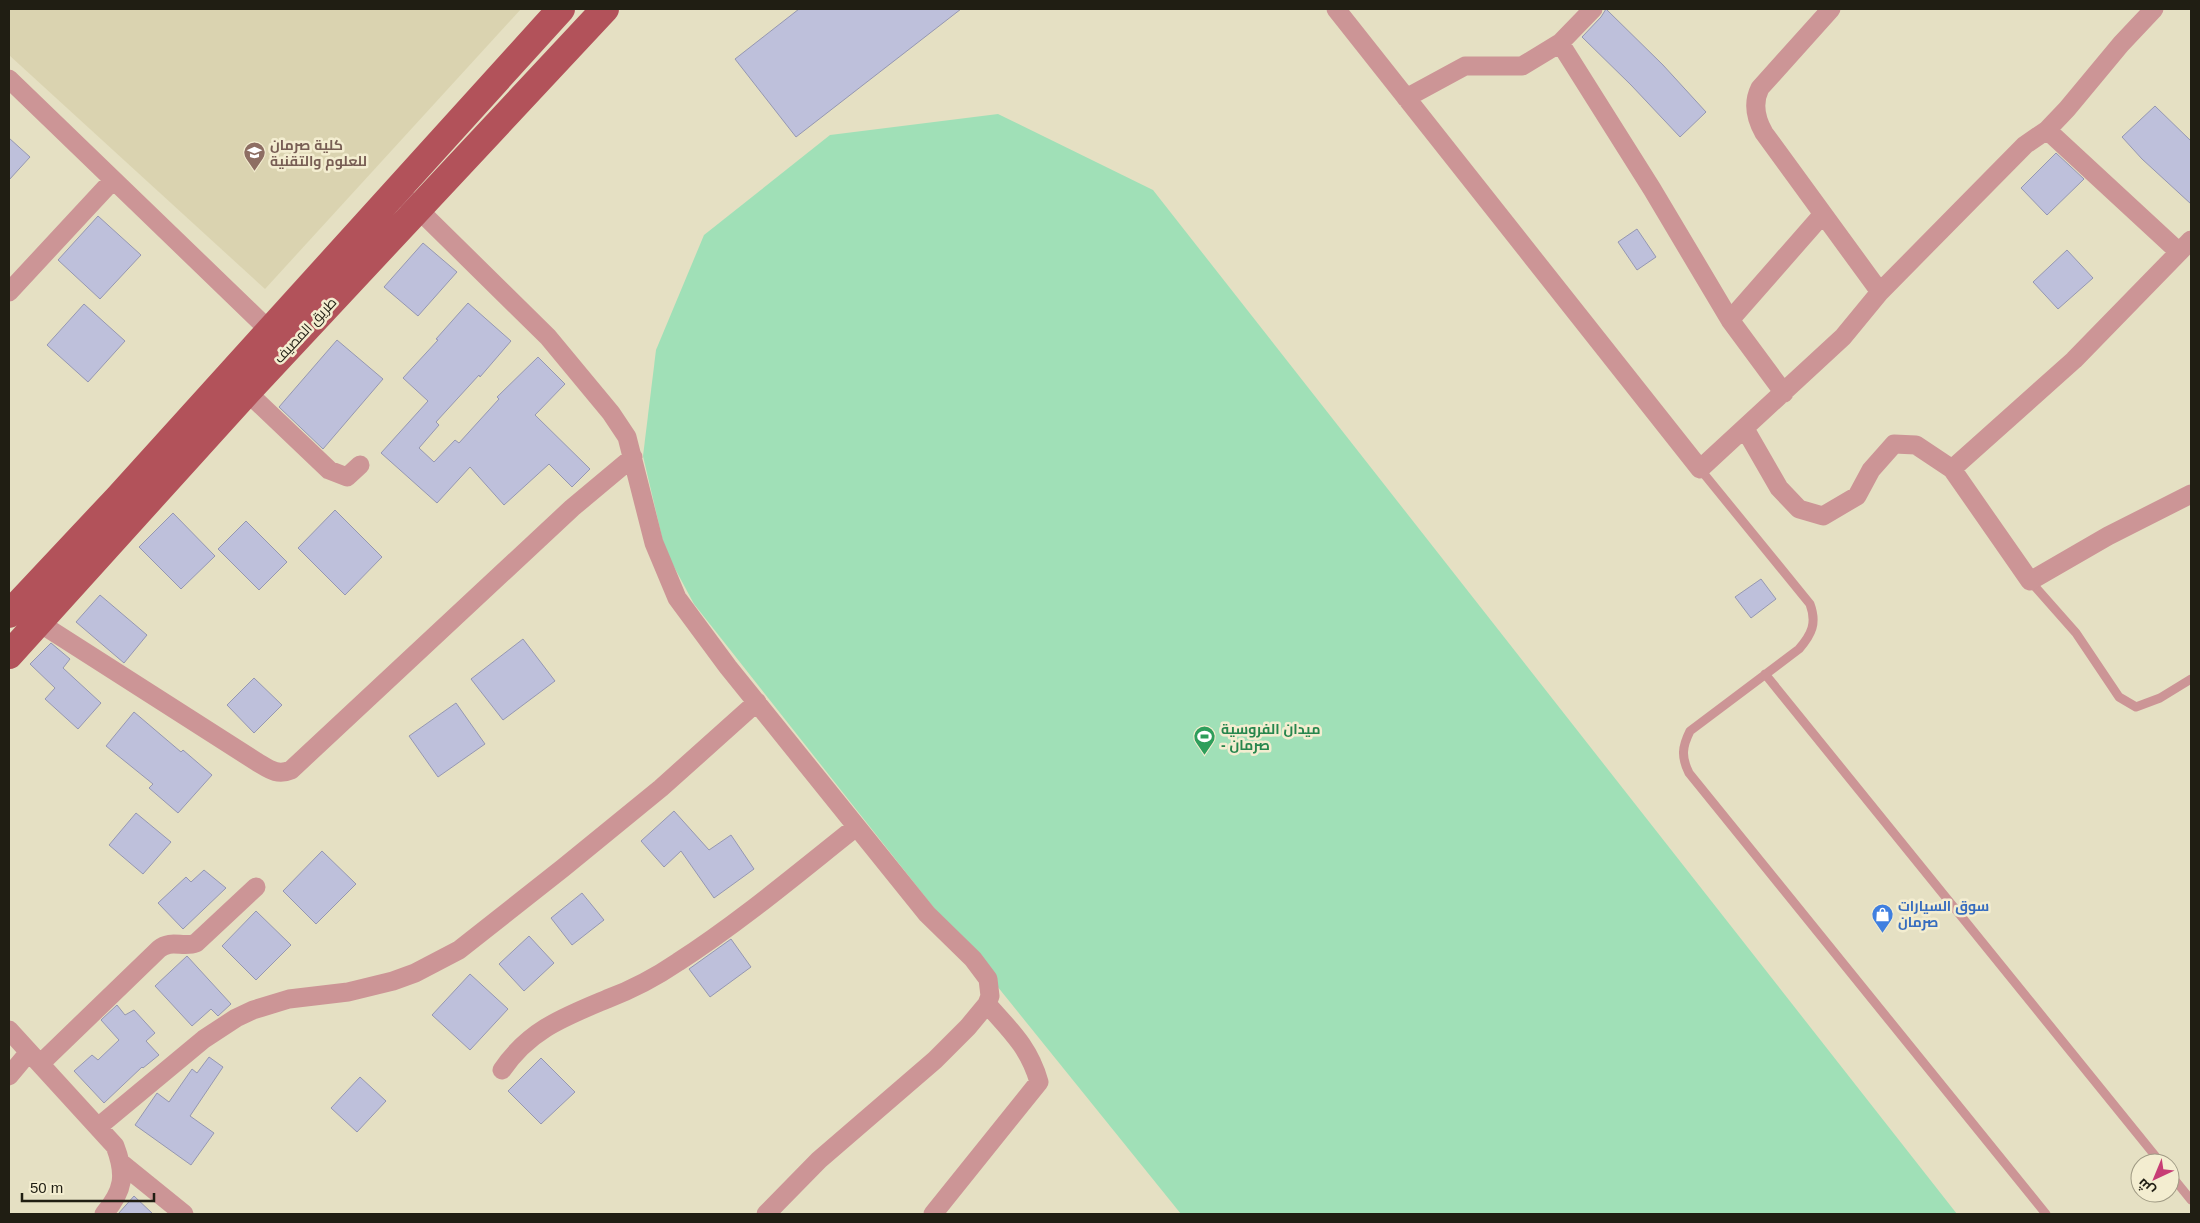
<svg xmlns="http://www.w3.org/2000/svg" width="2200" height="1223" viewBox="0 0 2200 1223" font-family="Helvetica,Cairo,sans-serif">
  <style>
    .built { fill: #dad3b0 }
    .grass { fill: #a0e0b7 }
    .building { fill: #bec0db; stroke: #9597b1 }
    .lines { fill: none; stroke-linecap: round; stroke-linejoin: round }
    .lane { stroke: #cc9596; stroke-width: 9 }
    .street { stroke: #cc9596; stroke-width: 19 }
    .primary { stroke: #b2525a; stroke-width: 28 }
    .labels { text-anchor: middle; stroke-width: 5; stroke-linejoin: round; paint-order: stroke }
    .education-label { font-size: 14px; font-weight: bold; fill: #785e54; stroke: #f3edd0; text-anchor: start }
    .street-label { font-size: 14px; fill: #201e13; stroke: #f3edd0 }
    .leisure-label { font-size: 14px; font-weight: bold; fill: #27864d; stroke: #f3edd0; text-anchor: start }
    .shop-label { font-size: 14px; font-weight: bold; fill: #366cbe; stroke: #f3edd0; text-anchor: start }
  </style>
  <rect width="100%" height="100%" fill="#e5e0c3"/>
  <path class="built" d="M9 9H521L265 289 9 55Z"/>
  <path class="grass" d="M998 114 1153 190 1957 1214H1181L934 908 694 604 665 550 643 456 656 350 704 235 830 135Z"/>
  <path class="building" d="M799 9H961L796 137 735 59Z
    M1606 9 1663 65 1706 112 1680 137 1631 85 1582 37 1601 17Z
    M2155 106 2191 141V204L2142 159 2122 137Z
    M9 138 30 157 9 180Z
    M2056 153 2084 179 2047 215 2021 188Z
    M98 216 141 255 100 299 58 260Z
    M1637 229 1656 257 1637 270 1618 242Z
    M423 243 457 272 418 316 384 287Z
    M2067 250 2093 278 2058 309 2033 282Z
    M468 303 511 341 480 377 479 375 436 422 439 425 419 448 434 462 455 440 459 443 499 399 497 397 538 357 565 384 535 415 590 469 572 487 549 464 504 505 470 467 437 503 381 453 428 401 403 378 438 340 436 339Z
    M84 304 125 341 88 382 47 345Z
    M337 340 383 379 323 449 279 407Z
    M335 510 382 557 345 595 298 548Z
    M173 513 215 556 181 589 139 547Z
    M246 521 287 562 259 590 218 549Z
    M1761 579 1776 599 1751 618 1735 597Z
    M100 595 147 635 124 663 76 622Z
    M523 639 555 681 503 720 471 679Z
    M51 643 70 659 63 668 101 703 78 729 45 699 55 688 30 664Z
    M254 678 282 705 254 733 227 705Z
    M456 703 485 744 438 777 409 736Z
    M134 712 181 752 183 750 212 775 178 813 149 788 153 784 106 746Z
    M674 811 709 850 731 835 754 869 714 898 681 851 664 867 641 841Z
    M136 813 171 842 143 874 109 845Z
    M322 851 356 884 316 924 283 891Z
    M204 870 226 888 183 929 158 903 186 877 191 882Z
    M582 893 604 920 572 945 551 918Z
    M256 911 291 945 256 980 222 946Z
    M529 936 554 963 524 991 499 964Z
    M731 939 751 967 710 997 689 969Z
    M187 956 231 1004 218 1016 211 1009 192 1026 155 986Z
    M470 974 508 1009 470 1050 432 1015Z
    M117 1005 125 1015 134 1010 155 1033 146 1041 159 1055 143 1068 142 1067 104 1103 74 1071 92 1055 98 1060 119 1040 101 1020Z
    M209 1057 223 1067 190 1116 214 1133 191 1165 135 1125 157 1093 169 1102 192 1069 197 1073Z
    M541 1058 575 1092 541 1124 508 1091Z
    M360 1077 386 1101 357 1132 331 1108Z
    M134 1196 153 1214H118Z"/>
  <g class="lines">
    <path class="lane" d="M1700 469 1810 604C1817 623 1812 634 1799 649L1690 731C1682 747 1681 757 1689 773L2046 1214
      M2030 581 2076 633 2119 697 2136 707 2160 698 2191 679
      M1765 674 2161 1163
      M2170 1174 2191 1200"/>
    <path class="street" d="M1336 9 1700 469 1843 337 1880 292 2025 145 2047 130 2067 109 2121 44 2154 9
      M1831 9 1760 88C1752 104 1756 119 1764 133L1880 292
      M1560 43 1652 189 1730 320 1784 393
      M9 79 269 330
      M1406 98 1465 66H1522L1560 43 1593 9
      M2047 130 2179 252
      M396 190 419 210 548 337 611 413 627 437 654 543 677 598 728 667 927 914 973 959 988 979 990 996 987 1004 968 1027 935 1060 819 1160 766 1214
      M9 292 113 180
      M1730 320 1823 214
      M247 392 329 470 347 477 360 465
      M1745 429 1779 488 1799 509 1823 516 1857 496 1871 470 1894 444 1916 445 1952 469 2030 581 2108 536 2191 494
      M1952 469 2074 360 2191 240
      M38 622 257 762C269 769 277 776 291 770L572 508 633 457
      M9 1030 115 1146C126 1175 124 1190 104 1214
      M40 1064 159 949C171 939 183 948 196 943L256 887
      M502 1070C529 1030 564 1017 607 999 631 990 656 977 678 962 740 922 798 873 856 827
      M9 1076 29 1052
      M98 1127 204 1039 236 1018 253 1010 289 999 348 992 393 981 415 973 459 950 563 868 661 788 757 702
      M121 1163 184 1214
      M933 1214 1039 1082C1029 1047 1010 1030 987 1004"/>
    <path class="primary" d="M9 614 118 498 561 9
      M9 655 247 392 605 9"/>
  </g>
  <defs>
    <symbol id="university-pin" viewBox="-11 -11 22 30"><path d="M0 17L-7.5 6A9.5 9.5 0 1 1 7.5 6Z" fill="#8d6e63" stroke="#f3edd0"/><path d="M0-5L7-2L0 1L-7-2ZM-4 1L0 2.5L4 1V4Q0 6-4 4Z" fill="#fff"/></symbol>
    <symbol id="stadium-pin" viewBox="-11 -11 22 30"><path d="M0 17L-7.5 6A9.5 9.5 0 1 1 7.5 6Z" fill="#2e9e5b" stroke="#f3edd0"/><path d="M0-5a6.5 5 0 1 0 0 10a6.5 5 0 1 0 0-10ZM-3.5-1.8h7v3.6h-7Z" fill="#fff"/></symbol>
    <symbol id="shop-pin" viewBox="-11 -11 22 30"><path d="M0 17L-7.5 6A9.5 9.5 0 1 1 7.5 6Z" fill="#3f7fe0" stroke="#f3edd0"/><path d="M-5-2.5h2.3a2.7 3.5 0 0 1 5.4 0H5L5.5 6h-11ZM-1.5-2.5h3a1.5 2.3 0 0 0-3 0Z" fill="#fff"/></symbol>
  </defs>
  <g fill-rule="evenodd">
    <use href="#university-pin" x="242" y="140" width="25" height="34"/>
    <use href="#stadium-pin" x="1192" y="724" width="25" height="34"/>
    <use href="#shop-pin" x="1870" y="902" width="25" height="34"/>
  </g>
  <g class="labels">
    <g class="education-label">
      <text x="270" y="150">كلية صرمان<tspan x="270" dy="16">للعلوم والتقنية</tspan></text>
    </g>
    <g class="street-label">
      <text transform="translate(305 330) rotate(-47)" y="5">طريق المصيف</text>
    </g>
    <g class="leisure-label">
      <text x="1221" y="734">ميدان الفروسية<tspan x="1221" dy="16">- صرمان</tspan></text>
    </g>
    <g class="shop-label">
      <text x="1898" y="911">سوق السيارات<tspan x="1898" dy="16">صرمان</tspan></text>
    </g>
  </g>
  <rect width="2200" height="1223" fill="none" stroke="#201e13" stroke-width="20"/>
  <g transform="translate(2155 1178) rotate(224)"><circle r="24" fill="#f3edd0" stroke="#9f9a84"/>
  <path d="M0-4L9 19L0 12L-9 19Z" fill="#c73d75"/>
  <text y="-8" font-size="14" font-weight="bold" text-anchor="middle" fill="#201e13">ش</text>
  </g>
  <path d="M22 1193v8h132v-8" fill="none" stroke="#201e13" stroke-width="2.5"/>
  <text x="30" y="1193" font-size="15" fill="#201e13" stroke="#f3edd0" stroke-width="4" paint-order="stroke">50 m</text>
</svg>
